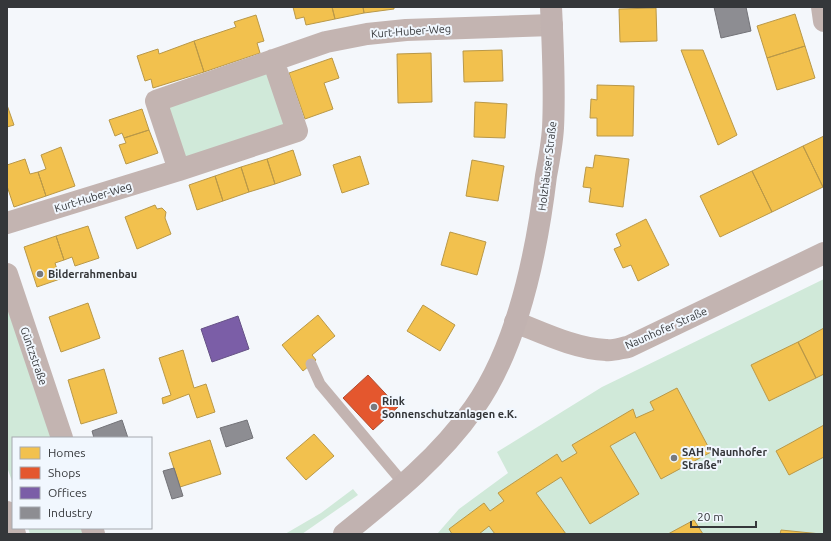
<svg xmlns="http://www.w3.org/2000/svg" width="831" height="541" viewBox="0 0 831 541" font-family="Ubuntu,sans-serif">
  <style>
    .green { fill: #d0e9d9 }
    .homes { fill: #f2c14e; stroke: #b99848 }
    .shops { fill: #e4572e; stroke: #b04d32 }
    .offices { fill: #7b5ea7; stroke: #665286 }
    .industry { fill: #8d8d92; stroke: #737378 }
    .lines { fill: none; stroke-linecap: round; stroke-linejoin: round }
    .service { stroke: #c3b4b1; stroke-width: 11 }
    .minor { stroke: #c3b4b1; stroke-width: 22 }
    .tertiary { stroke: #c3b4b1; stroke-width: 22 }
    .secondary { stroke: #c1b2b0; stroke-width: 22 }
    .poi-dot { fill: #787a7e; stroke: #f1f7fe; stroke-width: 1.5 }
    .labels { text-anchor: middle; stroke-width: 4; stroke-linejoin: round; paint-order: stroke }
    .street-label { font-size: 11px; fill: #35373a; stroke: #f1f7fe }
    .poi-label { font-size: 11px; font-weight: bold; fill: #35373a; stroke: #f1f7fe; text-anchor: start }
  </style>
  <rect width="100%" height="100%" fill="#f4f7fb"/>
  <path class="green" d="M270 70 290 128 184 161 163 106Z
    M824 279V534H437L459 509 508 473 497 452 602 387Z
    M7 307 52 438H13V484L7 467Z
    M353 489 358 495 302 534H285L321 513Z
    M28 528H82L84 534H30Z"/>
  <path class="homes" d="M293 7H332L335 19 306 25 304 17 296 19Z
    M332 7H363L364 13 335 19Z
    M363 7H394V9L364 13Z
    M656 8 657 41 620 42 619 9Z
    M795 14 805 46 767 58 757 26Z
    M256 15 264 41 257 43 260 53 204 72 194 41 236 27 234 22Z
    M194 41 204 72 153 88 151 79 145 81 137 56 158 49 159 54Z
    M805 46 815 78 777 90 767 58Z
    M502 50 503 81 464 82 463 51Z
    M681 50H703L737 135 718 145Z
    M431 53 432 102 398 103 397 54Z
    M332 58 339 78 324 83 333 109 305 119 289 73Z
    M597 85 634 86 633 136H597V118H590L591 99 597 100Z
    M475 102 507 104 505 138 474 137Z
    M7 105 14 125 7 127Z
    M142 109 149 130 124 138 122 133 115 136 109 120Z
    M149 130 158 153 126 164 119 145 126 143 124 138Z
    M824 136V186L823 187 803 146Z
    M803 146 823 187 772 212 752 171Z
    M61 147 75 186 46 196 38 172 46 169 41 155Z
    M293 150 301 175 275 184 267 159Z
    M595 155 629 159 623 207 589 202 591 188 583 187 586 167 593 168Z
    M360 156 369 184 342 193 333 165Z
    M25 159 30 174 38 172 46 196 14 207 7 186V165Z
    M267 159 275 184 249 192 241 167Z
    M472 160 504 166 498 201 466 196Z
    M241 167 249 192 223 201 215 176Z
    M752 171 772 212 720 237 700 196Z
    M215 176 223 201 197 210 189 185Z
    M155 205 157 209 162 208 166 212 165 218 171 234 137 249 125 217Z
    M646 219 669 265 638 281 631 265 623 268 614 249 621 246 616 234Z
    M88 226 99 258 75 266 72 257 64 260 56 236Z
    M450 232 486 242 477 275 441 265Z
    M56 236 64 260 55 263 60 279 37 287 24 247Z
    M88 303 100 338 61 352 49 317Z
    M423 305 455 325 440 351 407 331Z
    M318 315 335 336 312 355 316 360 303 371 282 345Z
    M824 328V374L816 378 798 342Z
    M798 342 816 378 769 401 751 365Z
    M183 350 194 388 206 384 215 412 197 418 189 394 163 404 162 398 171 395 159 358Z
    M104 369 117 413 81 424 68 380Z
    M677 388 711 452 661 479 635 432 610 446 639 494 590 524 561 477 536 493 566 534H495L489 526 479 534H452L449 529 484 503 490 511 504 501 498 493 557 454 562 462 577 453 572 445 633 409 636 418 654 410 650 402Z
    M824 425V457L789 475 776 451Z
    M314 434 334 456 306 480 286 458Z
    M210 440 221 474 180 487 169 453Z
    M694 520 703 534H668Z
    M781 530 821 534H780Z"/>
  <path class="shops" d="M368 375 398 407 373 430 343 398Z"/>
  <path class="offices" d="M238 316 249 349 212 362 201 329Z"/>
  <path class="industry" d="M714 7H746L751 31 721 38Z
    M122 420 128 438H94L92 431Z
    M247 420 253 438 226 447 220 428Z
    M174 468 183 496 172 499 163 471Z"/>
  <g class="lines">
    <path class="service" d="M311 364 320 384 404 484"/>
    <path class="minor" d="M822 7 824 21
      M179 170 297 131 273 60
      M7 223 179 170 156 101 326 42 367 34 406 30 552 25
      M7 274 62 438
      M7 512 15 534
      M92 528 94 534"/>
    <path class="tertiary" d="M515 322C543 333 576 349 606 350 613 351 621 348 628 347L824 253"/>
    <path class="secondary" d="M344 534C391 496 439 458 474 408 518 346 537 251 546 176 549 160 552 144 553 128 555 88 553 47 551 7"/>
  </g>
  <g class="poi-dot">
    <circle cx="40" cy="274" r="4"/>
    <circle cx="374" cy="407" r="4"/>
    <circle cx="674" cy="458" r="4"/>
  </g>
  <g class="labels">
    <g class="street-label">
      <text transform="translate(411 31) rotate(-4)" y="4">Kurt-Huber-Weg</text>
      <text transform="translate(547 166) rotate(-83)" y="4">Holzhäuser Straße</text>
      <text transform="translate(93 197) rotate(-17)" y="4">Kurt-Huber-Weg</text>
      <text transform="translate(666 328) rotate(-24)" y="4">Naunhofer Straße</text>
      <text transform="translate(34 356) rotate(71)" y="4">Güntzstraße</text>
    </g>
    <g class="poi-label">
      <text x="48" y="278">Bilderrahmenbau</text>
      <text x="382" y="405">Rink<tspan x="382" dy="13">Sonnenschutzanlagen e.K.</tspan></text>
      <text x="682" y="456">SAH "Naunhofer<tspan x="682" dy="13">Straße"</tspan></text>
    </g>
  </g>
  <rect width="831" height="541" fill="none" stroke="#35373a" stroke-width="16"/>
  <rect x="12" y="437" width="140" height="92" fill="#f1f7fe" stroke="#a6aab0"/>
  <rect x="20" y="447" width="20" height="12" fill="#f2c14e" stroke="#a6aab0"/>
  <text x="48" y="457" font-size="12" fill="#35373a">Homes</text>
  <rect x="20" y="467" width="20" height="12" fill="#e4572e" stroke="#a6aab0"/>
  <text x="48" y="477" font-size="12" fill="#35373a">Shops</text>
  <rect x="20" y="487" width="20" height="12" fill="#7b5ea7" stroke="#a6aab0"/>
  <text x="48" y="497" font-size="12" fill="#35373a">Offices</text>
  <rect x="20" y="507" width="20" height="12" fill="#8d8d92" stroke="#a6aab0"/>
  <text x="48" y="517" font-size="12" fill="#35373a">Industry</text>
  <path d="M691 521v6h65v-6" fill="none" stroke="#35373a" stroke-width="2"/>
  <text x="697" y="521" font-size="12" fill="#35373a" stroke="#f1f7fe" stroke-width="3" paint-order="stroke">20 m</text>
</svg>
